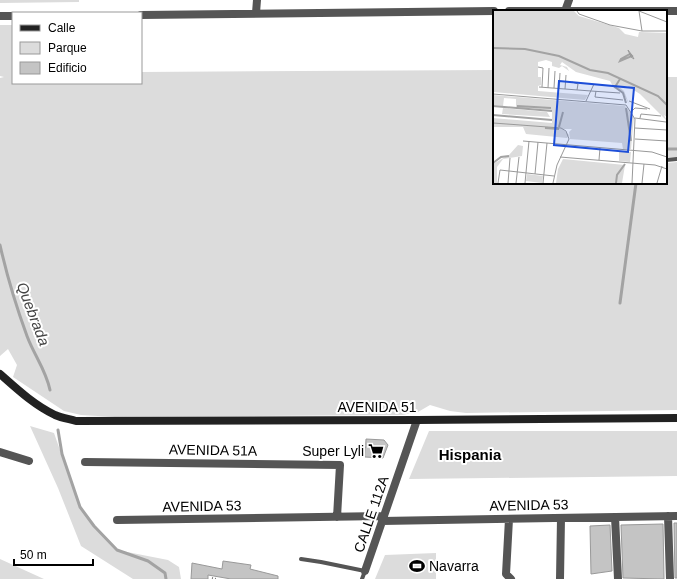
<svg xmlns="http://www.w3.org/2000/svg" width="677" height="579" viewBox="0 0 677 579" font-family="Helvetica,sans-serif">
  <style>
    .green { fill: #dcdcdc }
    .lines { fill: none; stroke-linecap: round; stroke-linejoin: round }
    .stream { stroke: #a3a3a3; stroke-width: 3 }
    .building { fill: #c4c4c4; stroke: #999 }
    .path { stroke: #777; stroke-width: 2; stroke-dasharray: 1 2; stroke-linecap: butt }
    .service { stroke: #555; stroke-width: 4 }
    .minor { stroke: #555; stroke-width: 8 }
    .secondary { stroke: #222; stroke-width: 8 }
    .labels { text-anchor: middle; stroke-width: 4; stroke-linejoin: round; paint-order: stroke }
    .street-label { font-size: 14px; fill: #000; stroke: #fff }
    .poi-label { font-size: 14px; fill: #000; stroke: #fff; text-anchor: end }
    .water-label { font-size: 15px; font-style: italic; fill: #444; stroke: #fff }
    .neighbourhood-label { font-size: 15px; font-weight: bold; fill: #000; stroke: #fff }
    .inset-river { fill: none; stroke: #a3a3a3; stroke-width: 2 }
    .inset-road { fill: none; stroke: #999; stroke-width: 1 }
    .view { fill: #1d4ed8; fill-opacity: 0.15; stroke: #1d4ed8; stroke-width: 2 }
    .inset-edge { fill: none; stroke: #000; stroke-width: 2 }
  </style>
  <rect width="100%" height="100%" fill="#fff"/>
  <path class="green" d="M0 0H79V2L0 3Z
    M0 25H13V83H141V72L494 70V183H666V163L677 162V410L466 413 450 411 430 405 418 412 402 415 115 417 81 415 64 411 13 377 17 365 8 349 0 356V78L4 77 0 76Z
    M666 77H677V157H666Z
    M30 426 54 433 80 507 94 526 117 550 168 560 179 567 181 579H133L81 546 58 488Z
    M429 431H677V476L409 479Z
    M436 553V579H375L385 555Z
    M0 559 44 579H0Z"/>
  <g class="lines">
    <path class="stream" d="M666 149H677
      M0 245C7 276 16 306 27 336 34 355 46 370 50 390
      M620 303 636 183
      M58 430 62 454 80 507 94 526 117 550 148 561 165 573 166 579"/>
  </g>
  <path class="building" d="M366 439 384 440 388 445 383 458 365 457Z
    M674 523H677V578H675Z
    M663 524 664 579 623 578 621 525Z
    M610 525 612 571 591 574 590 526Z
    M223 561 251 565 250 569 278 576V579H231L208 575V579H191L192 563 222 569Z"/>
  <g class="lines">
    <path class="path" d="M212 578 216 579"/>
    <path class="service" d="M666 160 677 159
      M301 559 321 562 365 571 362 579"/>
    <path class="minor" d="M509 11H677
      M565 11 569 0
      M256 13 257 0
      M141 15 494 11
      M0 16H13
      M0 452 29 461
      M85 462 340 465 337 517
      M668 516 670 579
      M615 517 618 579
      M509 519 506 574 511 579
      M117 520 383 516
      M382 521 677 516
      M365 571 417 420
      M560 579 561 518"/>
    <path class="secondary" d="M0 374C17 389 34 405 55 415 62 418 69 419 76 421L417 420 677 418"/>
  </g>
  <defs>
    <symbol id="supermarket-bare" viewBox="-9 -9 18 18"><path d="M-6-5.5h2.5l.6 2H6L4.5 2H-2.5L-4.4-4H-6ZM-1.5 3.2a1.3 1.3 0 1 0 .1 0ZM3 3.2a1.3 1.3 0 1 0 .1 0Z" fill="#000" stroke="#fff" stroke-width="2.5" paint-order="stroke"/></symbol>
    <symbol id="stadium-bare" viewBox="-9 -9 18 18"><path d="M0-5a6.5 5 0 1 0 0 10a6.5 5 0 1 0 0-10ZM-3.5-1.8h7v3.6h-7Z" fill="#000" stroke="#fff" stroke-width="2.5" paint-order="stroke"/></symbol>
  </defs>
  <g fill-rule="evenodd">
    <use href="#supermarket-bare" x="365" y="440" width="22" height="22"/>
    <use href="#stadium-bare" x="406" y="555" width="22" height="22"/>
  </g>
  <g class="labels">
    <g class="street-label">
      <text x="377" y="412">AVENIDA 51</text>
      <text transform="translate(213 450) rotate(1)" y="5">AVENIDA 51A</text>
      <text transform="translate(529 505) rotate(-1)" y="5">AVENIDA 53</text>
      <text transform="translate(202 506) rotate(-1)" y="5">AVENIDA 53</text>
      <text transform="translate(371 514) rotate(-71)" y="5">CALLE 112A</text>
    </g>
    <g class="poi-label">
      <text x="364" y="456">Super Lyli</text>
      <text x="429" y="571" text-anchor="start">Navarra</text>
    </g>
    <g class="water-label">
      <text transform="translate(33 314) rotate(69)" y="5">Quebrada</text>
    </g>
    <g class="neighbourhood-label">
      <text x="470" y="460">Hispania</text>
    </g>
  </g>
  <g transform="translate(493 10)">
    <rect width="174" height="174" fill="#fff"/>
    <path d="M0 1H81L86 6 126 18 132 24 145 27 146 22 174 23V107L171 105 174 111 147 84 134 76H125L131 81 136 94 130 83 121 78 117 71 83 62 69 52 67 55 74 57 76 61 69 56 66 58 59 56V52L53 50 45 52V67H48V75L45 76V81L95 85 92 90 0 82ZM0 85 132 96 141 107 138 139H130L129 133 77 129 76 122 79 119H70L76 125 74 128 33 124 30 117H0V108L59 113V100L23 97V89L11 88 10 96 0 95ZM10 98 54 102 57 107 9 104ZM25 135 30 136 29 146 10 149 4 157V173H0V154L16 145ZM126 141 138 142 137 152 126 151ZM70 149 132 155 129 173H63L65 159ZM34 164 50 166 49 173 33 171Z" fill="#dcdcdc"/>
    <path class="inset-river" d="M0 38 32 39 66 46 97 60 115 63 165 86 174 95M137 44 139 46 127 51 128 49ZM127 69 122 77 130 83 133 93M0 96 59 101M24 96 58 98M133 98 138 131M0 105 59 110M66 117 70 102M52 118 66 119M0 153 8 147 16 146M123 173 124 165 132 154"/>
    <path class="inset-road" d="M84 1 86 4 117 15 149 21H174M146 1 174 12M146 1 149 21M135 40 138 44 141 49 138 47ZM45 57 50 58 49 77M79 72 85 74 84 80M46 77 98 81M55 78 56 58M61 78 62 61M66 78 67 63M72 79 73 65M98 81 127 83M103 81 102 87 130 90M0 84 133 95 142 109 139 173M93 91 101 74M136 91 157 99M139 101 142 98 154 99M142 108 173 112M147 108 148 104 168 106M0 113 68 118 73 121 76 129 64 155 60 173M142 118 174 120M142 129 174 131M30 131 159 142 174 147M67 147 162 155 174 159M106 150 107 138M42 164 45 132M5 173 7 160 61 166M15 173 17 148M23 173 26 147M32 173 36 131M50 173 54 133M149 173 151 154M164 173 169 156"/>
    <path class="view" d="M66 71 141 78 135 142 61 135Z"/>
    <rect width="174" height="174" class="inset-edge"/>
  </g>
  <rect x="12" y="12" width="130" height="72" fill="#ffffff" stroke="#999999"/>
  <rect x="20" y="25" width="20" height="6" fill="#222222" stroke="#999999"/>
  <text x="48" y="32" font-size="12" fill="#000000">Calle</text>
  <rect x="20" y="42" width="20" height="12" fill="#dcdcdc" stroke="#999999"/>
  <text x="48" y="52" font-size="12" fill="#000000">Parque</text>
  <rect x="20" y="62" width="20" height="12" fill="#c4c4c4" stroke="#999999"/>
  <text x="48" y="72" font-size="12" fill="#000000">Edificio</text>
  <path d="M14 559v6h79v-6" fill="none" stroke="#000000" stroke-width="2"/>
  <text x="20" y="559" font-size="12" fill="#000000" stroke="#ffffff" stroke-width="3" paint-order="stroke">50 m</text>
</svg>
